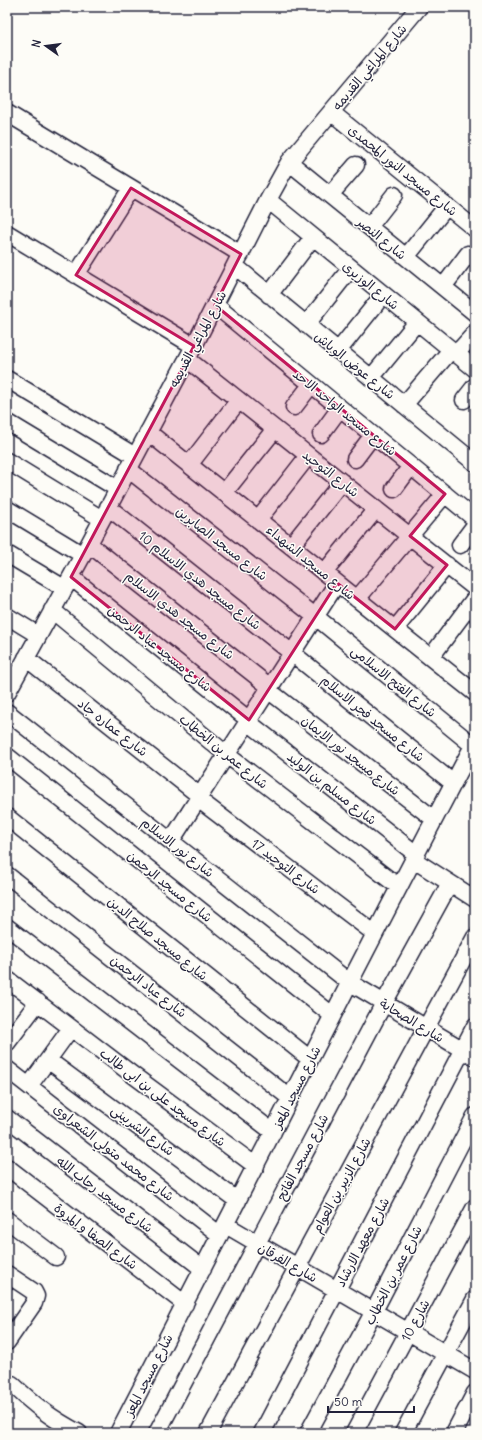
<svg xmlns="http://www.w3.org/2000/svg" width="482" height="1440" viewBox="0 0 482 1440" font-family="Delius,'Playpen Sans Arabic',sans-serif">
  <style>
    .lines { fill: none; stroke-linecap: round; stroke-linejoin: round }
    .minor-casing { stroke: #22223b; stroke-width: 19 }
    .minor { stroke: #fdfcf7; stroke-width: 16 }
    .marked { fill: #c2185b; fill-opacity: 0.2; stroke: #c2185b; stroke-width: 3; stroke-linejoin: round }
    .labels { text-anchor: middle; stroke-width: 3; stroke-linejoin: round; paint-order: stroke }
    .street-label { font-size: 13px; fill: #22223b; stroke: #fdfcf7 }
  </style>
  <rect width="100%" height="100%" fill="#fdfcf7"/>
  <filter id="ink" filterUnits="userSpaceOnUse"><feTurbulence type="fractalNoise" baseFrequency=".025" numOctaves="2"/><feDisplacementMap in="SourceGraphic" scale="8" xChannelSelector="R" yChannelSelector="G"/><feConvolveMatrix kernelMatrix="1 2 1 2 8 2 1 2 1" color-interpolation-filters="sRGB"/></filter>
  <g filter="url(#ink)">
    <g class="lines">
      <defs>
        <path id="minor" d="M331 112 475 229
          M7 113 241 254
          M289 162 475 313
          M330 195 356 165
          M268 200 475 369
          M369 227 394 195
          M7 233 194 346
          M406 257 447 206
          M235 266 475 463
          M76 275 131 188
          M443 287 468 254
          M269 295 313 237
          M215 305 475 519
          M306 325 351 268
          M338 351 383 295
          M456 354 475 333
          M187 359 475 588
          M371 378 417 322
          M7 379 135 456
          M464 400 475 386
          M404 405 451 350
          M294 407 311 385
          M7 422 118 489
          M148 432 475 693
          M321 434 340 408
          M355 459 373 435
          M7 461 102 519
          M189 465 239 400
          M128 469 316 617 475 747
          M394 489 411 466
          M224 493 275 429
          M108 507 292 653 453 783
          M7 509 83 555
          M258 520 308 456
          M89 544 270 687
          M460 545 475 525
          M291 546 342 482
          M7 554 64 588
          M324 573 376 509
          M71 577 249 720
          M357 599 445 494
          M52 610 227 755 399 887
          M7 616 38 635
          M395 629 447 565
          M431 657 475 598
          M26 658 200 796
          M268 690 434 819
          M7 693 83 555 194 346 268 200 289 162 419 7
          M7 712 349 982 475 1057
          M248 722 416 854
          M7 756 332 1015
          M198 799 374 933
          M7 817 310 1059
          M171 841 337 583
          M414 860 475 899
          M7 875 290 1098
          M7 927 273 1132
          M7 979 133 1075 256 1166
          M7 1043 38 1002
          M48 1060 238 1201
          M7 1069 220 1235
          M29 1086 71 1028
          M7 1118 203 1269
          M7 1167 185 1304
          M7 1220 56 1257
          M226 1225 475 1371
          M7 1274 34 1292 36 1296 34 1303 7 1342
          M12 1384C34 1405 52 1419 79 1433
          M118 1433C237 1203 354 971 475 742
          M157 1433 384 1003 450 883
          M208 1433 475 937
          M262 1433 475 1026
          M308 1433 374 1311 475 1116
          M354 1433 475 1207
          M403 1433 475 1299
          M454 1433 475 1393"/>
      </defs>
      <use href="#minor" class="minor-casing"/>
      <use href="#minor" class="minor"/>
    </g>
  </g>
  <path class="marked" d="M131 188 241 254 215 305 445 494 410 536 447 565 395 629 337 583 249 720 71 577 194 346 76 275Z"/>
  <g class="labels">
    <g class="street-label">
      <text transform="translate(369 67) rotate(-50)" y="5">شارع المراغي القديمه</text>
      <text transform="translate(403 170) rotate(39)" y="5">شارع مسجد النور المحمدى</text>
      <text transform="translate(382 238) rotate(39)" y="5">شارع النصر</text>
      <text transform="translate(371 285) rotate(39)" y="5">شارع الوزيرى</text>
      <text transform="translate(197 339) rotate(-62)" y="5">شارع المراغي القديمه</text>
      <text transform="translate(355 365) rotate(39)" y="5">شارع عوض الوياش</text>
      <text transform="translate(345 412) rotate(39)" y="5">شارع مسجد الواحد الاحد</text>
      <text transform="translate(331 473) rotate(38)" y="5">شارع التوحيد</text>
      <text transform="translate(222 543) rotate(38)" y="5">شارع مسجد الصابرين</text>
      <text transform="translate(311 562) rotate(39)" y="5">شارع مسجد الشهداء</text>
      <text transform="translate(200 580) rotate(38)" y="5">شارع مسجد هدي الاسلام 10</text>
      <text transform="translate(180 615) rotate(38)" y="5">شارع مسجد هدي الاسلام</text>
      <text transform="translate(160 648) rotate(39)" y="5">شارع مسجد عباد الرحمن</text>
      <text transform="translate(394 681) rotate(39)" y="5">شارع الفتح الاسلامى</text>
      <text transform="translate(373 718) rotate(39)" y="5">شارع مسجد فجر الاسلام</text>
      <text transform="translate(113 727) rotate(38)" y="5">شارع عماره جاد</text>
      <text transform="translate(224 751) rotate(39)" y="5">شارع عمر بن الخطاب</text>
      <text transform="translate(351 755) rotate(38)" y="5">شارع مسجد نور الايمان</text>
      <text transform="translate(332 788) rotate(38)" y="5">شارع مسلم بن الوليد</text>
      <text transform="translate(178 847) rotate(38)" y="5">شارع نور الاسلام</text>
      <text transform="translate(286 866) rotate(37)" y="5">شارع التوحيد 17</text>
      <text transform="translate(170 886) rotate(39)" y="5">شارع مسجد الرحمن</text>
      <text transform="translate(158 938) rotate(39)" y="5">شارع مسجد صلاح الدين</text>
      <text transform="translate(149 986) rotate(38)" y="5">شارع عباد الرحمن</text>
      <text transform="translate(412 1020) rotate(31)" y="5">شارع الصحابة</text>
      <text transform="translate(296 1087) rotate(-63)" y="5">شارع مسجد المعز</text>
      <text transform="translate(163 1097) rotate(37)" y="5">شارع مسجد على بن ابى طالب</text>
      <text transform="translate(143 1130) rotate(37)" y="5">شارع الشربينى</text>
      <text transform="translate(114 1152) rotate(38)" y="5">شارع محمد متولي الشعراوى</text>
      <text transform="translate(302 1157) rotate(-62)" y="5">شارع مسجد الفاتح</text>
      <text transform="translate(341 1185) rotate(-61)" y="5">شارع الزبير بن العوام</text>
      <text transform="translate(105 1194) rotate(37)" y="5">شارع مسجد رحاب الله</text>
      <text transform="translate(96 1236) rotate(37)" y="5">شارع الصفا و المروة</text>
      <text transform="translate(362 1242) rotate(-62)" y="5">شارع معهد الارشاد</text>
      <text transform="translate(288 1262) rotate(30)" y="5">شارع الفرقان</text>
      <text transform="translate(393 1275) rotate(-63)" y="5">شارع عمر بن الخطاب</text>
      <text transform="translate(415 1320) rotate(-62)" y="5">شارع 10</text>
      <text transform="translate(148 1375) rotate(-63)" y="5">شارع مسجد المعز</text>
    </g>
  </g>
  <rect width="482" height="1440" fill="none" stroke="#fdfcf7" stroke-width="24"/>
  <rect x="12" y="12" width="458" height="1416" fill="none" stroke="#22223b" stroke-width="1.5" filter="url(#ink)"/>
  <g transform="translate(46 46) rotate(284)" stroke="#fdfcf7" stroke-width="3" paint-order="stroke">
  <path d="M0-3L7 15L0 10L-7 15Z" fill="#22223b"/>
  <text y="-6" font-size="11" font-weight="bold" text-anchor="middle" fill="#22223b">N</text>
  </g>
  <path d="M328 1406v6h86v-6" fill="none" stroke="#22223b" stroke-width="2"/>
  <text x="334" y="1406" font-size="12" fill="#22223b" stroke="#fdfcf7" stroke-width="3" paint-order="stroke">50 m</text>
</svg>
